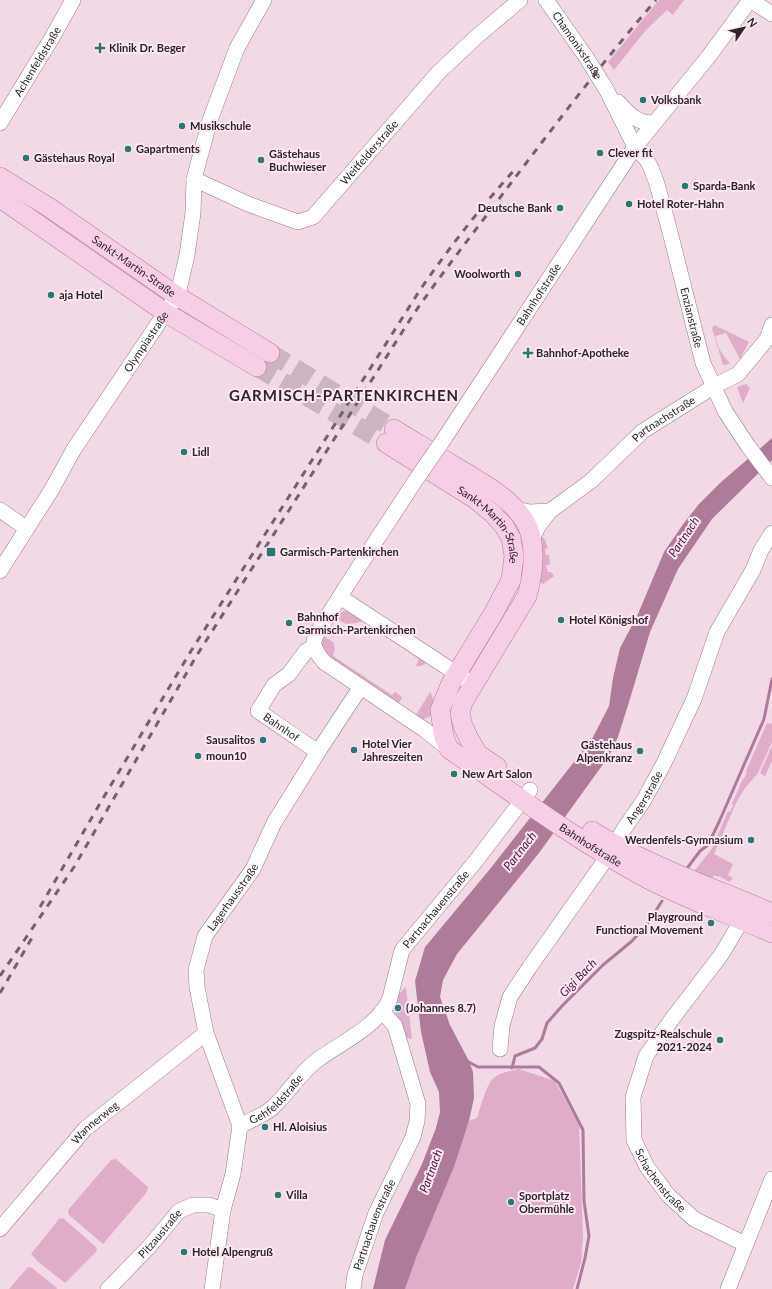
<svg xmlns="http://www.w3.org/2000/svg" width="772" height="1289" viewBox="0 0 772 1289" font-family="Lato,sans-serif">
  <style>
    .green { fill: #dfadc8 }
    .water { fill: #ae7c98 }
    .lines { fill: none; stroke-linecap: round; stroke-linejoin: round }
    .stream { stroke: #ae7c98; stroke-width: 3 }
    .major-tunnel { stroke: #ccb4c0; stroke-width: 19; stroke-dasharray: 19 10; stroke-linecap: butt }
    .minor-casing { stroke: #977e8b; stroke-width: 16 }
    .major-casing { stroke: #af7d98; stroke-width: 20 }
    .minor { stroke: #fff; stroke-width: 15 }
    .major { stroke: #f8cee5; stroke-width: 19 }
    .rail { stroke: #72626b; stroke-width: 3; stroke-dasharray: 7 7; stroke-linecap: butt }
    .minor-bridge-casing { stroke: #977e8b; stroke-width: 16; stroke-linecap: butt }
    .minor-bridge { stroke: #fff; stroke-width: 15 }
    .poi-dot { fill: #2c7676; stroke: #fde7f2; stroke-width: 1.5 }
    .labels { text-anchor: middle; stroke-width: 4; stroke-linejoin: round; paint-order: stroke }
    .street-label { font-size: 11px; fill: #2e242a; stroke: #fde7f2 }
    .poi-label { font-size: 11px; font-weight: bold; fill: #2e242a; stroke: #fde7f2; text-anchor: start }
    .water-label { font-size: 12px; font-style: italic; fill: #52143c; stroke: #fde7f2 }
    .district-label { font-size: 15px; font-weight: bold; letter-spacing: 1px; fill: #2e242a; stroke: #fde7f2 }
  </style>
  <rect width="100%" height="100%" fill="#f3d8e6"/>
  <path class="green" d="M659 0H684L673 15 667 10 646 30 614 70 608 62Z
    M714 325 749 342 740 359 726 333 715 336 719 349 730 364 723 365 712 328Z
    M746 384 750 388 743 403 737 387Z
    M541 535 545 540 548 548 545 549 546 555H549L550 564 546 566 548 572H551L554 576 543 584 536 580Z
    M350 609 426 659 425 664 421 666H416L419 659 363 621C351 624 344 627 336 616L337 614Z
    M322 635 333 642 335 649 333 655 336 658 392 695 395 692 401 696 402 699 399 702 396 703 325 654 321 644Z
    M430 692C434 697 435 709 432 714 430 717 426 718 423 719L416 715Z
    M767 723 772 724V742L758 773 745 788 736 803 714 854 733 864 728 875 733 878 729 882 719 876 718 877 714 875 711 881 695 870 711 850 714 845H716L718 840 716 839 728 811 730 812 733 805 732 804 743 778 744 779 747 772 746 771Z
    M772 746V761L765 776 760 773Z
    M406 987 412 1039 406 1038C398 1019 386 1003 406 987Z
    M519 1069 555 1081 579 1125 583 1237 581 1263 573 1289H405L416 1258 454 1167 469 1121 477 1118C481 1107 486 1083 495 1077 502 1072 511 1071 519 1069Z
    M116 1159 148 1187 147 1192 103 1244 69 1215 68 1210 111 1160Z
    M63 1218 96 1247 97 1251 65 1283 37 1261V1260L31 1254 59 1219Z
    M28 1267 32 1268 56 1287 57 1289H9Z"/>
  <path class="water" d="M772 438V460L712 519 678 569 650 632 629 702 618 737 609 756 539 853 457 954 443 980 440 997 450 1025 469 1061 473 1072 474 1098 469 1121 454 1167 416 1258 405 1289H373L385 1240 422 1164 436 1128 440 1112 439 1092 430 1072 421 1032 415 981 425 947 490 869 592 739 609 706 613 678 620 648 638 614 664 552 684 523 699 504 720 483Z"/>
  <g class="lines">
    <path class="stream" d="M688 867 700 851 708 845 719 822 764 719 772 679
      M465 1060 478 1067H539L559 1083 583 1130 584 1201 589 1236 585 1258 577 1289
      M512 1068 515 1056 535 1048 542 1039 547 1023 562 1006 603 965 632 941 648 923 662 901"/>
    <path class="major-tunnel" d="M270 353 394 429
      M257 367 386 443"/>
    <defs>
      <g id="minor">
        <path id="s1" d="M546 0 586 57 606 89 635 147 647 160 651 168 657 184 670 232 703 363 725 411 748 446 772 478"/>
        <path d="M750 0 772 14"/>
        <path d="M618 102C628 113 637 124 654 123"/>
        <path id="s2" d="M0 123 53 36 73 0"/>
        <path id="s3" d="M194 179 248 204 298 222 313 217 438 73 475 38 520 0"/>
        <path id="s4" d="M444 439 635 147 709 56 750 0"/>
        <path d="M415 481C388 523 360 564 334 606 329 615 316 632 314 641 313 649 320 657 324 662L425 730 449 749"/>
        <path d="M515 509 530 512 550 511"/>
        <path d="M0 510 26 528"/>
        <path id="s5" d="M532 544 533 537 539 525 550 511 591 481 643 431 713 387 738 374 767 339 772 325"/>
        <path id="s6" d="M0 571 52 489 74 449 178 294 187 255 193 213 194 179 210 120 237 48 264 0"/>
        <path d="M340 597 474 685"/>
        <path id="s7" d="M314 647 306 651 289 674 274 685 258 711 318 752"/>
        <path id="s8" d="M742 920 721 955 672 1019 646 1056 633 1097 634 1140 647 1167 668 1195 694 1219 745 1244"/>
        <path id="s9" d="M500 1049 502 1026 510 997 529 968 608 856 624 829 644 800 664 763 694 699 717 632 753 570 761 550 772 533"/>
        <path id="s10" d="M240 1126 206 1033 197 987 196 970 205 936 253 869 274 823 318 752 360 688"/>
        <path id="s11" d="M0 1229 85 1129 206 1033"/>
        <path id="s12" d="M108 1289 149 1247 179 1211 193 1205H209L223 1210"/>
        <path id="s13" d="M212 1289 223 1210 233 1174 240 1126C250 1120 263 1116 272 1108 288 1094 299 1074 316 1061 338 1044 380 1026 390 998L402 950 475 862 530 790"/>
        <path id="s14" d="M353 1289 355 1275 376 1213 413 1137 417 1121 418 1104 395 1026 382 1011"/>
        <path d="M728 1289 772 1179"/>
      </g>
      <g id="major">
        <path id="s15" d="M0 177 50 208 177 296 270 353"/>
        <path d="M0 198 166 313 257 367"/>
        <path d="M394 429C413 441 432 452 451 464 477 480 518 500 529 530 536 551 533 575 527 596L463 702 460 713 463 726 469 739 478 754 497 767"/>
        <path id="s16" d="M386 443 475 499 492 513 504 526 511 538 514 556 511 580 493 614 451 683 440 710 444 737 449 749C513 793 576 840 644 877 685 899 729 914 772 933"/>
        <path d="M592 831C648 866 712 887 772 913"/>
      </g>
    </defs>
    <use href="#minor" class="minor-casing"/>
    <use href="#major" class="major-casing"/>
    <use href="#minor" class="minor"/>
    <use href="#major" class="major"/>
    <path class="rail" d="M40 907 102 800 191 651 420 290C451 245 481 207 517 167
      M0 976 74 867 197 655 413 315C444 270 478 227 511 183 558 121 605 59 656 0
      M0 993 33 936"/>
    <defs>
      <path id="minor-bridge" d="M415 481 444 439"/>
    </defs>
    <use href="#minor-bridge" class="minor-bridge-casing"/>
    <use href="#minor-bridge" class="minor-bridge"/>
  </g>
  <g class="poi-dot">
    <path d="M98 42h4v4h4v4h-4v4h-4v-4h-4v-4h4z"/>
    <circle cx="643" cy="100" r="4"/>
    <circle cx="182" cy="126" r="4"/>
    <circle cx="128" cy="149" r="4"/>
    <circle cx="600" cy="153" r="4"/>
    <circle cx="26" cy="158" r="4"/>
    <circle cx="261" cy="160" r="4"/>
    <circle cx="685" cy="186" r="4"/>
    <circle cx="629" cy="204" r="4"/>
    <circle cx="560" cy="208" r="4"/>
    <circle cx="518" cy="274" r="4"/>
    <circle cx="51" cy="295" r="4"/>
    <path d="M526 347h4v4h4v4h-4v4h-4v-4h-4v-4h4z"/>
    <circle cx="184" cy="452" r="4"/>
    <rect x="266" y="547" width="10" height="10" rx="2"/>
    <circle cx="561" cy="620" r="4"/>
    <circle cx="289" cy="623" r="4"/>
    <circle cx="263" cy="740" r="4"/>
    <circle cx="354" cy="750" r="4"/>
    <circle cx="640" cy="751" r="4"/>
    <circle cx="198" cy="756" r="4"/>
    <circle cx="454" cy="774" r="4"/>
    <circle cx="751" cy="840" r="4"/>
    <circle cx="711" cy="923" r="4"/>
    <circle cx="398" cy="1008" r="4"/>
    <circle cx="720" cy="1040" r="4"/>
    <circle cx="265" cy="1127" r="4"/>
    <circle cx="278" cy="1195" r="4"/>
    <circle cx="511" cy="1202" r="4"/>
    <circle cx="184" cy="1252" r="4"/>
  </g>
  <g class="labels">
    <g class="street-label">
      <text dy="4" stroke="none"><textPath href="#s1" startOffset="55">Chamonixstraße</textPath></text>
      <text dy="4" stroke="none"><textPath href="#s2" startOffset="72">Achenfeldstraße</textPath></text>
      <text dy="4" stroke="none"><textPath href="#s3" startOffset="214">Weitfelderstraße</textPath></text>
      <text dy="4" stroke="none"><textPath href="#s15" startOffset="161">Sankt-Martin-Straße</textPath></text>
      <text dy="4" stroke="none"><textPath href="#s4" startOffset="173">Bahnhofstraße</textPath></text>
      <text dy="4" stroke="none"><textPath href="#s1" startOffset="354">Enzianstraße</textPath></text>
      <text dy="4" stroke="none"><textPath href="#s6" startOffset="272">Olympiastraße</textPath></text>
      <text dy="4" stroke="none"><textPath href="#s5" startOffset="185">Partnachstraße</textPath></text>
      <text dy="4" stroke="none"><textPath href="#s16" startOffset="135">Sankt-Martin-Straße</textPath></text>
      <text dy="4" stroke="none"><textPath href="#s7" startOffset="115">Bahnhof</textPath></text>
      <text dy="4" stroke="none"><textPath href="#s9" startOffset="294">Angerstraße</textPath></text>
      <text dy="4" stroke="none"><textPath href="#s16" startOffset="561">Bahnhofstraße</textPath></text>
      <text dy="4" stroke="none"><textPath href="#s10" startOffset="246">Lagerhausstraße</textPath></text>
      <text dy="4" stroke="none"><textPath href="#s13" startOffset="468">Partnachauenstraße</textPath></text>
      <text dy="4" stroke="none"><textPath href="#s13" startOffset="211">Gehfeldstraße</textPath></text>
      <text dy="4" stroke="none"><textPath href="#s11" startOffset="143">Wannerweg</textPath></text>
      <text dy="4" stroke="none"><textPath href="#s8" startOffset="301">Schachenstraße</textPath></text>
      <text dy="4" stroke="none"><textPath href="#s14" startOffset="68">Partnachauenstraße</textPath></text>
      <text dy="4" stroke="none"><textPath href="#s12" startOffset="76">Pitzaustraße</textPath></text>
    </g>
    <g class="poi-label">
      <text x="109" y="52">Klinik Dr. Beger</text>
      <text x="651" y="104">Volksbank</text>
      <text x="190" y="130">Musikschule</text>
      <text x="136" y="153">Gapartments</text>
      <text x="608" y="157">Clever fit</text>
      <text x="269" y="158">Gästehaus<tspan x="269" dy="13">Buchwieser</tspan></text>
      <text x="34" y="162">Gästehaus Royal</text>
      <text x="693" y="190">Sparda-Bank</text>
      <text x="637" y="208">Hotel Roter-Hahn</text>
      <text x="552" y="212" text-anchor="end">Deutsche Bank</text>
      <text x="510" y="278" text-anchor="end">Woolworth</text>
      <text x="59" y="299">aja Hotel</text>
      <text x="536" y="357">Bahnhof-Apotheke</text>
      <text x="192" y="456">Lidl</text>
      <text x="280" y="556">Garmisch-Partenkirchen</text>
      <text x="297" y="621">Bahnhof<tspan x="297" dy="13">Garmisch-Partenkirchen</tspan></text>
      <text x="569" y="624">Hotel Königshof</text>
      <text x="255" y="744" text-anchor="end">Sausalitos</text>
      <text x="362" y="748">Hotel Vier<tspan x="362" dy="13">Jahreszeiten</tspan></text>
      <text x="632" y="749" text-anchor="end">Gästehaus<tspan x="632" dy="13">Alpenkranz</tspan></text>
      <text x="206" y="760">moun10</text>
      <text x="462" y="778">New Art Salon</text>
      <text x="743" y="844" text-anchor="end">Werdenfels-Gymnasium</text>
      <text x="703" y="921" text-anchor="end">Playground<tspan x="703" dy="13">Functional Movement</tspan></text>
      <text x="406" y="1012">(Johannes 8.7)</text>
      <text x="712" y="1038" text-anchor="end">Zugspitz-Realschule<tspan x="712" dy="13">2021-2024</tspan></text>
      <text x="273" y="1131">Hl. Aloisius</text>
      <text x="286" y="1199">Villa</text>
      <text x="519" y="1200">Sportplatz<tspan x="519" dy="13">Obermühle</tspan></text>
      <text x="192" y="1256">Hotel Alpengruß</text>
    </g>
    <g class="water-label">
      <text transform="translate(684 537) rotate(-56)" y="4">Partnach</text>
      <text transform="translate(520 851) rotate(-52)" y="4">Partnach</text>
      <text transform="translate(578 978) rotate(-46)" y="4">Gigi Bach</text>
      <text transform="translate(431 1171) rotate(-70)" y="4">Partnach</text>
    </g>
    <g class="district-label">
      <text x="344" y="401">GARMISCH-PARTENKIRCHEN</text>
    </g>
  </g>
  <g transform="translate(744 28) rotate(56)" stroke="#fde7f2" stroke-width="3" paint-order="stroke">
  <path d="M0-3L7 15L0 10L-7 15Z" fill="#2e242a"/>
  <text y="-6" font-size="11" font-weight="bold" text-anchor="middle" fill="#2e242a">N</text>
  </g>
</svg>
